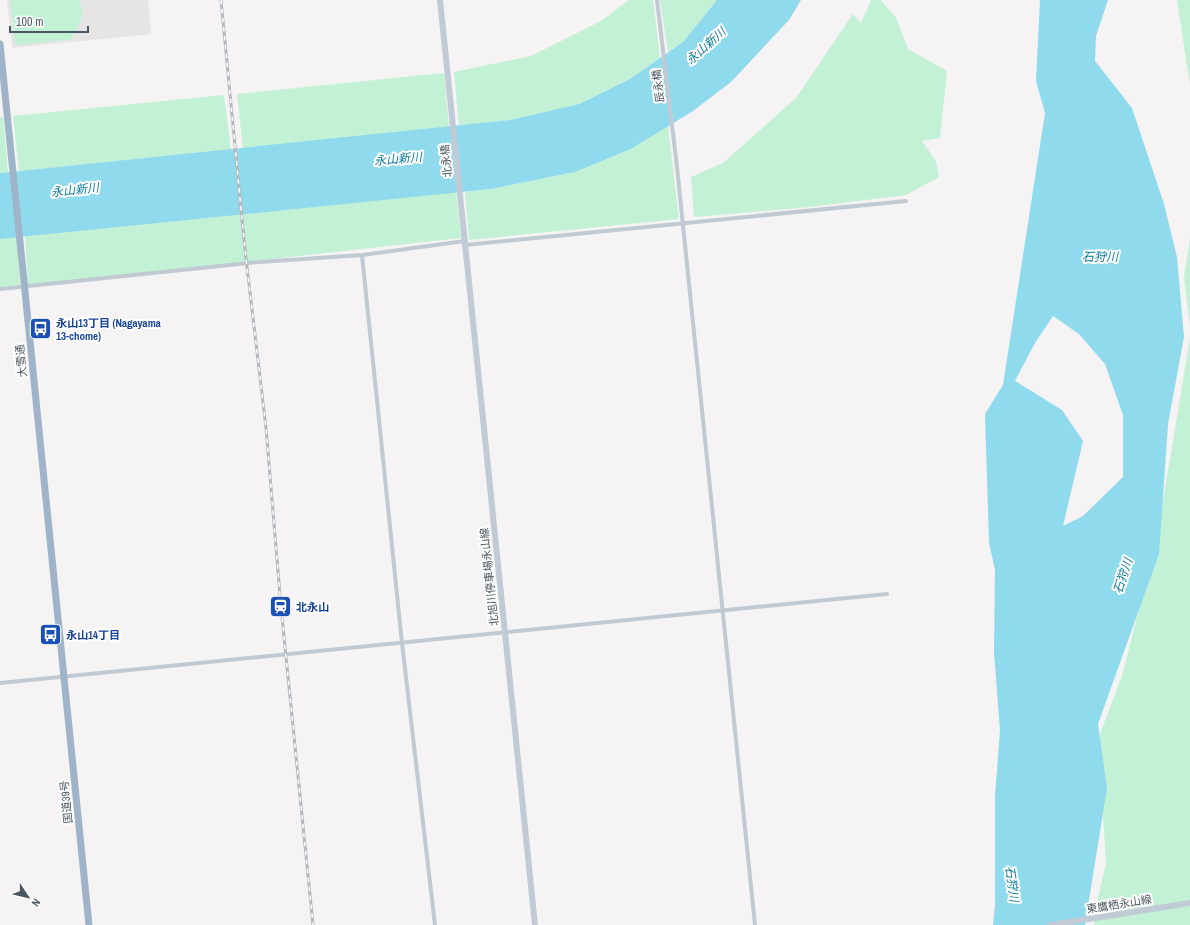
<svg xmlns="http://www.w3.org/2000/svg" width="1190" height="925" viewBox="0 0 1190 925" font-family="'Archivo Narrow','Noto Sans JP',sans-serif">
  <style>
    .education { fill: #e6e4e5 }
    .green { fill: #c3f1d5 }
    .water { fill: #90daee; fill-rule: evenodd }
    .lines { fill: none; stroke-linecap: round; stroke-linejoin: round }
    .minor { stroke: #c1cad2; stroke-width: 4 }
    .secondary { stroke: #c1cbd6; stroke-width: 6 }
    .trunk { stroke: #9fb4c9; stroke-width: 7 }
    .rail-casing { stroke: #b5b8bd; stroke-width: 3 }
    .rail { stroke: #fff; stroke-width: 1.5; stroke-dasharray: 4.5; stroke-linecap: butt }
    .labels { text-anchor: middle; stroke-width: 4; stroke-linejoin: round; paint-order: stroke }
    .street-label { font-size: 11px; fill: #4a5661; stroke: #fff }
    .transit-label { font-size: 11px; font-weight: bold; fill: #164399; stroke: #fff; text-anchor: start }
    .water-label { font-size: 12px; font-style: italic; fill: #0c7c9b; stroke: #fff }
  </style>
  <rect width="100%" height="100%" fill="#f5f3f3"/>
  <path class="education" d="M7 0H148L151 34 12 48Z"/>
  <path class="green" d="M10 0H79C86 16 79 27 70 40L15 45Z
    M629 0H653L660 58 630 79 579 104 510 120 459 126 454 72 531 56 601 21Z
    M660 0H717L683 42 668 52Z
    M871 0H881L896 18 908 49 947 71 940 138 922 141 936 161 939 177 906 195 810 207 694 217 691 177 723 163 796 98 853 14 861 23Z
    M1177 0H1190V85Z
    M444 73 449 127 243 149 237 94Z
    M224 95 231 150 19 171 13 116Z
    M3 117 8 172 0 173V118Z
    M668 126 679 219 469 240 465 192 491 189 575 172 631 149Z
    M456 192 461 238 28 286 25 236Z
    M17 237 20 287 0 289V239Z
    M1190 238V327L1184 278Z
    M1190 338V925H1094L1095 911 1106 863 1098 739 1123 673 1157 537Z"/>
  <path class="water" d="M717 0H801L789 20 731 82 693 111 631 149 575 172 491 189 0 239V173L510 120 579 104 630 79 683 42Z
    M1040 0H1108L1096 36 1095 61 1132 108 1164 204 1177 257 1184 337 1168 424 1159 554 1098 724 1107 788 1085 925H993L995 906V797L1000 730 994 653 995 570 989 543 985 414 1003 385 1045 113 1036 81ZM1053 316 1079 334 1105 364 1123 415V477L1083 516 1063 526 1083 441 1062 410 1015 381 1035 343Z"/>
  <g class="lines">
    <path class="minor" d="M657 0 677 167 755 925
      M465 245 906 201
      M362 255 402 643 435 925
      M0 289 259 262 362 255 465 241
      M0 683 887 594"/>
    <path class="secondary" d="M440 0 535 925
      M1051 925 1190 903"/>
    <path class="trunk" d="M0 44 89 925"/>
    <defs>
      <path id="rail" d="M221 0 245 250 266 428 281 607 313 925"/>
    </defs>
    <use href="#rail" class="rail-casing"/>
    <use href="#rail" class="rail"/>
  </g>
  <defs>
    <symbol id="bus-square" viewBox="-11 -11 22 22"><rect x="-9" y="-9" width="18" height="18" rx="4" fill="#1a4fb4" stroke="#fff"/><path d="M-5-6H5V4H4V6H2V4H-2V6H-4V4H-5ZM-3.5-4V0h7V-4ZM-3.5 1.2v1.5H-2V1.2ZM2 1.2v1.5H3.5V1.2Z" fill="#fff"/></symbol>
    <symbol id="station-square" viewBox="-11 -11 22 22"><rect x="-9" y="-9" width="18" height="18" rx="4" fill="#1a4fb4" stroke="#fff"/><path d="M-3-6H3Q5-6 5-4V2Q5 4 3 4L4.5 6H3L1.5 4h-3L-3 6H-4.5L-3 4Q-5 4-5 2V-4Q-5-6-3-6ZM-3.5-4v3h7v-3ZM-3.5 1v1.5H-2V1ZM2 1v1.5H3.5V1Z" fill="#fff"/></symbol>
  </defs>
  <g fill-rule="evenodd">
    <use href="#bus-square" x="28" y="316" width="25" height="25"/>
    <use href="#station-square" x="268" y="594" width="25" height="25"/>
    <use href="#bus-square" x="38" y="622" width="25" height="25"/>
  </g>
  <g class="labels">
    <g class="street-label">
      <text transform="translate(658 86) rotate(-97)" y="4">辰永橋</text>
      <text transform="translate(446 161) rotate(-96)" y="4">北永橋</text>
      <text transform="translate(21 361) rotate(-96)" y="4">大雪通</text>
      <text transform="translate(489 577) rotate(-96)" y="4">北旭川停車場永山線</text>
      <text transform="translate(66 802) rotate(-96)" y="4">国道39号</text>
      <text transform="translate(1119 904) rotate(-9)" y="4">東鷹栖永山線</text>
    </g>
    <g class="transit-label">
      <text x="56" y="327">永山13丁目 (Nagayama<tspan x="56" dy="13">13-chome)</tspan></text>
      <text x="296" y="611">北永山</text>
      <text x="66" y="639">永山14丁目</text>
    </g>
    <g class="water-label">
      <text transform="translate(706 46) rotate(-42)" y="4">永山新川</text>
      <text transform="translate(398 159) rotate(-5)" y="4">永山新川</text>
      <text transform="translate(75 190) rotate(-6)" y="4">永山新川</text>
      <text x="1100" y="261">石狩川</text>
      <text transform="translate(1123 576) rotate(-72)" y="4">石狩川</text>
      <text transform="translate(1012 884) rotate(82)" y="4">石狩川</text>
    </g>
  </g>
  <g transform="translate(28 897) rotate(125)" stroke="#ffffff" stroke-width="3" paint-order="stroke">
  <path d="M0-3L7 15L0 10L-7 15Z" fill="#4a5661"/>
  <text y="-6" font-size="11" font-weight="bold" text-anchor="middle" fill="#4a5661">N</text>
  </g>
  <path d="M10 26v6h78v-6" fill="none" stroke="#4a5661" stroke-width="2"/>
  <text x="16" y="26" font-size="12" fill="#4a5661" stroke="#ffffff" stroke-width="3" paint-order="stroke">100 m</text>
</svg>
